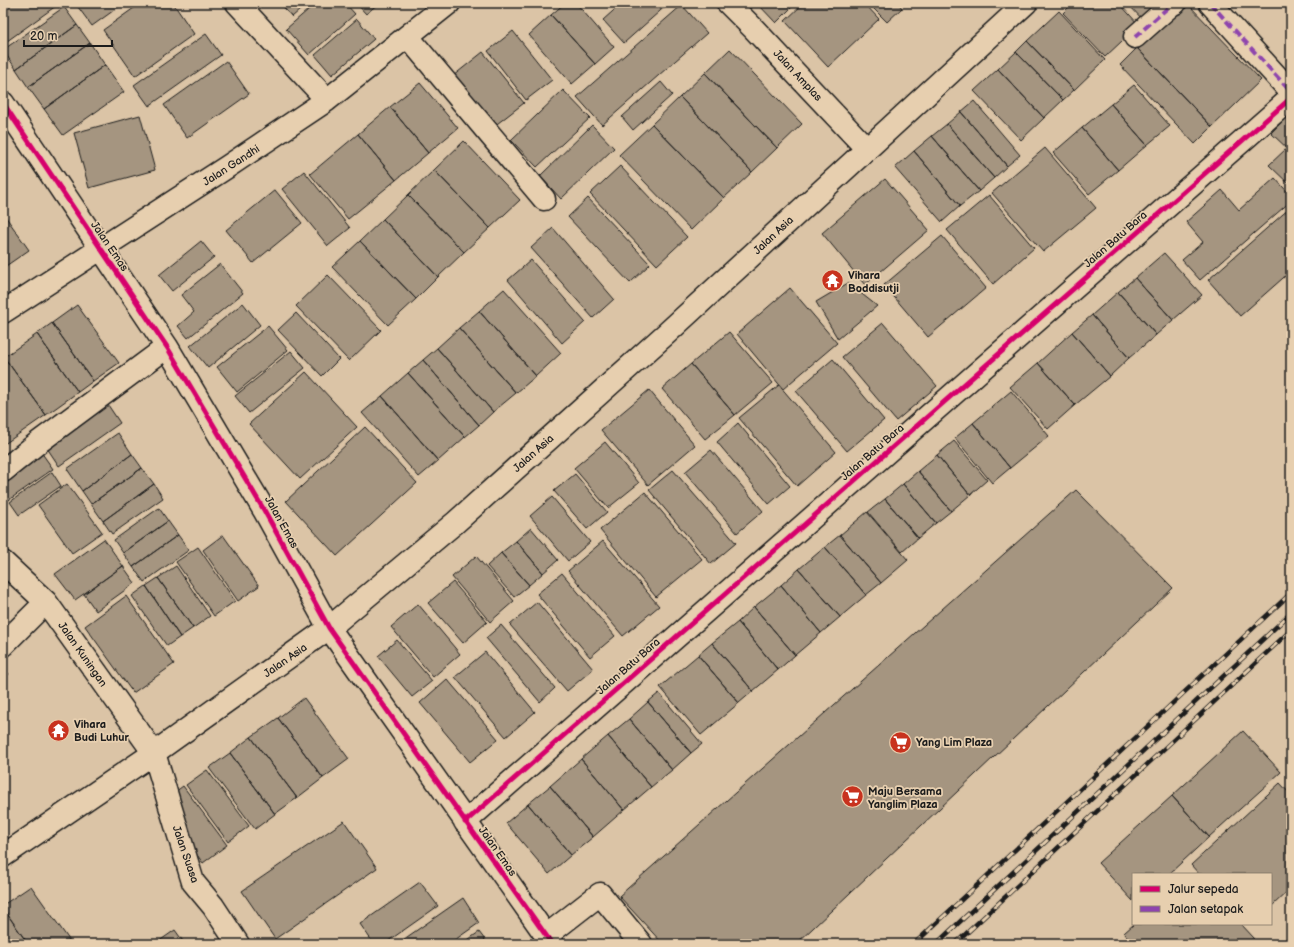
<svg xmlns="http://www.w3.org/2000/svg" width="1294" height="947" viewBox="0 0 1294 947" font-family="'Balsamiq Sans',sans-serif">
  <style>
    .building { fill: #a59580; stroke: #1c1c1c }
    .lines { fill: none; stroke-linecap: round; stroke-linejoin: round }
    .minor-casing { stroke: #1c1c1c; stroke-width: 25 }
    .major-casing { stroke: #1c1c1c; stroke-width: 25 }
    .minor { stroke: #e7cfaf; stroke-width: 22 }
    .major { stroke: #e7cfaf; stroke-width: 22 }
    .rail-casing { stroke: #1c1c1c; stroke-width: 4.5 }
    .rail { stroke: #e7cfaf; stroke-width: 3; stroke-dasharray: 9; stroke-linecap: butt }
    .quiet { stroke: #8e44ad; stroke-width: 4; stroke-dasharray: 8 4; stroke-linecap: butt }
    .cycleway-casing { stroke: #e7cfaf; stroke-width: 8 }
    .cycleway { stroke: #d6006c; stroke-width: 5 }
    .labels { text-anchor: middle; stroke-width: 3.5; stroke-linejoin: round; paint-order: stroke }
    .street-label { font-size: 11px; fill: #1c1c1c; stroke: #e7cfaf }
    .poi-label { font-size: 11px; font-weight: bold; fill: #1c1c1c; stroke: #e7cfaf; text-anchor: start }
  </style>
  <rect width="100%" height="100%" fill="#dbc4a6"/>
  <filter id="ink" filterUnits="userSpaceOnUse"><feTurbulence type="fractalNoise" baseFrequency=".025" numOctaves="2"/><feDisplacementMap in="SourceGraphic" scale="8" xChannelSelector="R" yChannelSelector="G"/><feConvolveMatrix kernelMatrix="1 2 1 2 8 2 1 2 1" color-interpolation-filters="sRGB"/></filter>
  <g filter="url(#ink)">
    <path class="building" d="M3 3H60L3 44Z
      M75 3H124L92 26Z
      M141 3H173L194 34 135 76 103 30Z
      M280 3H308L292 17Z
      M316 3H345L355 14 309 55 286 29Z
      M356 3H379L366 14Z
      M565 3H576L614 47 595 64 551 15Z
      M622 3H669L624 43 603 20Z
      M757 3H796L776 23Z
      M804 3H864L879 19 828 67 785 21Z
      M868 3H898L902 8 887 22Z
      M1073 3H1119L1139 25 1105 57 1063 13Z
      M1127 3H1162L1144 21Z
      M1185 3H1187L1261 80 1212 127 1137 48Z
      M682 5 707 33 602 125 577 97Z
      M64 7 77 25 16 69 3 50Z
      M1059 11 1105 60 1074 90 1027 41Z
      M551 15 595 64 572 84 529 35Z
      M357 19 374 39 332 75 315 55Z
      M77 25 90 43 28 87 16 69Z
      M513 31 552 80 526 100 488 51Z
      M206 34 221 55 149 106 134 85Z
      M1027 41 1074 90 1063 100 1016 52Z
      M90 43 105 65 44 109 28 87Z
      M1137 48 1212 127 1195 144 1120 65Z
      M730 49 802 124 777 148 705 73Z
      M483 52 524 103 493 127 453 76Z
      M1016 52 1063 100 1044 118 998 69Z
      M226 61 249 94 187 138 164 105Z
      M105 65 124 92 63 135 44 109Z
      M998 69 1044 118 1021 140 974 91Z
      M705 73 777 148 752 172 680 97Z
      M661 82 672 95 633 130 622 117Z
      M420 83 458 128 428 153 390 107Z
      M1134 85 1170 126 1147 145 1111 104Z
      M563 90 590 118 537 167 511 140Z
      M680 97 752 172 724 198 652 124Z
      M974 101 1020 155 1007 166 961 112Z
      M1111 104 1147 145 1118 170 1082 128Z
      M390 107 428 153 396 180 358 134Z
      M961 112 1007 166 994 178 947 124Z
      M1291 112V152L1271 133Z
      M140 115 155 170 89 188 74 133Z
      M652 124 724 198 691 230 619 155Z
      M947 124 994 178 979 191 932 136Z
      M592 125 614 148 561 199 540 176Z
      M1082 128 1118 170 1089 194 1053 153Z
      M358 134 396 180 348 219 310 174Z
      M932 136 979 191 960 206 914 151Z
      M464 141 520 200 490 228 434 170Z
      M1045 148 1096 208 1043 252 992 193Z
      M1287 148 1291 152V186L1269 165Z
      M914 151 960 206 942 222 895 168Z
      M620 166 687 237 657 265 590 194Z
      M434 170 490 228 464 252 408 195Z
      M304 171 350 228 328 246 282 189Z
      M1275 178 1291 196V201L1200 280 1182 260 1203 242 1186 222 1222 190 1239 210Z
      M885 179 929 230 865 285 822 233Z
      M275 190 302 223 253 263 226 230Z
      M408 195 464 252 438 277 383 219Z
      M989 195 1034 248 993 284 947 230Z
      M588 198 650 264 630 283 568 217Z
      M1291 207V271L1240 316 1208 280Z
      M3 213 29 250 3 268Z
      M383 219 438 277 416 299 360 241Z
      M553 228 614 299 593 318 531 248Z
      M942 236 986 288 928 337 884 285Z
      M201 241 214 257 172 291 159 275Z
      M360 241 416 299 388 325 332 267Z
      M1164 253 1202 295 1173 320 1135 278Z
      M531 260 585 322 562 343 508 280Z
      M220 264 243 293 188 338 178 326 194 312 181 295Z
      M328 275 381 330 349 361 296 306Z
      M1135 278 1173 320 1156 335 1118 292Z
      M848 283 877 306 838 339 816 302Z
      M790 288 837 343 783 389 737 334Z
      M504 289 561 353 536 376 479 311Z
      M1118 292 1156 335 1129 358 1092 315Z
      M243 303 260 325 208 368 190 346Z
      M77 305 119 363 93 381 52 323Z
      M479 311 536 376 516 393 459 328Z
      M296 313 339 359 322 376 278 330Z
      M1092 315 1129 358 1110 376 1072 332Z
      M52 323 93 381 78 392 37 334Z
      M883 323 937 386 896 421 842 357Z
      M268 326 288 350 237 392 217 367Z
      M459 328 516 393 493 412 437 348Z
      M729 332 773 383 735 415 691 364Z
      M1072 332 1110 376 1075 405 1038 363Z
      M37 334 78 392 46 415 4 357Z
      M437 348 493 412 479 425 423 360Z
      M291 351 305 368 249 413 235 396Z
      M4 357 46 415 3 445V358Z
      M833 359 884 420 847 451 796 391Z
      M423 360 479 425 465 437 408 373Z
      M1038 363 1075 405 1048 429 1010 387Z
      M691 364 735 415 705 439 662 389Z
      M306 372 357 427 300 479 249 424Z
      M408 373 465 437 438 461 382 396Z
      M779 385 836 452 797 486 739 418Z
      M649 390 695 445 648 485 601 430Z
      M1011 391 1049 436 1010 468 973 423Z
      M382 396 438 461 419 477 362 413Z
      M108 405 120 423 59 466 47 448Z
      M738 423 790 486 769 504 717 442Z
      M973 423 1010 468 992 483 955 438Z
      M365 427 417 483 337 556 286 501Z
      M118 433 132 454 82 491 67 469Z
      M954 441 987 480 970 495 937 455Z
      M605 442 639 483 608 508 574 468Z
      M711 450 763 511 737 533 685 472Z
      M41 452 53 469 3 504V479Z
      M132 454 142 468 91 504 82 491Z
      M937 455 970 495 951 511 918 471Z
      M142 468 154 484 103 521 91 504Z
      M673 470 736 543 711 564 649 490Z
      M918 471 951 511 936 523 903 484Z
      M52 472 61 486 19 515 10 502Z
      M575 474 607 512 587 529 554 491Z
      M67 484 102 532 72 553 38 505Z
      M154 484 163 498 112 534 103 521Z
      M903 484 936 523 918 538 885 499Z
      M1076 490 1173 588 796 944H663L619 896Z
      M645 492 702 559 656 597 600 530Z
      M552 497 590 542 568 561 530 516Z
      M885 499 918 538 902 552 868 512Z
      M159 508 168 521 123 553 114 540Z
      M867 512 908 560 881 583 840 535Z
      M168 521 178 535 133 567 123 553Z
      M531 528 558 560 543 573 516 541Z
      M178 535 189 550 144 582 133 567Z
      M223 535 259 586 238 601 203 550Z
      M840 535 881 583 866 595 825 547Z
      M104 539 123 566 75 600 55 574Z
      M516 541 543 573 529 585 501 553Z
      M603 541 659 606 623 636 568 571Z
      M198 547 235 601 214 616 176 562Z
      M825 547 866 595 840 617 799 569Z
      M501 553 529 585 514 597 487 566Z
      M476 556 514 601 490 622 452 577Z
      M123 566 135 583 96 611 84 594Z
      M176 566 210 616 193 628 158 578Z
      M799 569 840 617 821 633 781 585Z
      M562 573 615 636 590 657 537 594Z
      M158 578 193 628 180 637 146 586Z
      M453 582 487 622 463 643 428 603Z
      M781 585 821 633 795 655 754 607Z
      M146 586 180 637 167 646 132 596Z
      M126 596 174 664 133 693 85 626Z
      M537 602 593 669 567 691 510 625Z
      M418 604 460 654 433 677 391 627Z
      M754 607 795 655 778 670 738 622Z
      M738 622 778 670 753 691 712 643Z
      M501 625 555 688 540 702 486 638Z
      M397 640 432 681 412 697 378 656Z
      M712 643 753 691 739 703 698 655Z
      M485 652 535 712 506 737 455 677Z
      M698 655 739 703 701 735 660 687Z
      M3 668 9 674 3 679Z
      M447 679 498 739 470 762 420 703Z
      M659 693 702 744 691 753 648 702Z
      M304 698 349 759 323 778 278 718Z
      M648 702 691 753 672 770 629 719Z
      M278 718 323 778 297 798 251 737Z
      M629 719 672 770 651 787 608 736Z
      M1243 731 1281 772 1209 837 1172 796Z
      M608 736 651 787 624 810 581 759Z
      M251 737 297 798 275 814 230 753Z
      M230 753 275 814 255 829 209 768Z
      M581 759 624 810 593 837 550 786Z
      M207 770 249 826 228 842 186 785Z
      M1280 783 1291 795V888L1271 907V874H1199L1191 865Z
      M183 786 227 845 203 863 159 804Z
      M550 786 593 837 571 855 528 804Z
      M1172 796 1209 837 1169 874H1133V901L1098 863Z
      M528 804 571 855 549 874 506 823Z
      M344 821 377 868 275 939 242 891Z
      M420 882 438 906 384 944H374L360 924Z
      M31 886 72 944H28L3 908V905Z
      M463 898 479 923 449 944H397Z
      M3 908 28 944H3Z
      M1134 924H1241L1254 938 1247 944H1134L1124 933Z
      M175 930 185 944H155Z
      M479 932 488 944H462Z"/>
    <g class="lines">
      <defs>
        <path id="minor" d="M237 3 327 100
          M728 3 754 29 867 149
          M1210 3 1291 92
          M408 37 544 199
          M1135 37 1171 5 1175 3
          M3 103 167 347 264 510 329 628 552 944
          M3 312 227 167 327 100 449 3
          M3 471 39 442 167 347
          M3 562 46 602 154 753 193 882 213 906 238 944
          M3 645 46 602
          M465 822 1291 98
          M546 936 600 894 641 944"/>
        <path id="major" d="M3 856 154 753 329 628 456 522 667 333 1026 3"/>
      </defs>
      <use href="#minor" class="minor-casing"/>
      <use href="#major" class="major-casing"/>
      <use href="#minor" class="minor"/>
      <use href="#major" class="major"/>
      <defs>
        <path id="rail" d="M914 944 1291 593
          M936 944 1291 613
          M955 944 1291 630"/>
      </defs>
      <use href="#rail" class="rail-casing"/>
      <use href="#rail" class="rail"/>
      <path class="quiet" d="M1210 3 1291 92
        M1135 37 1171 5 1175 3"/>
      <defs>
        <path id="cycleway" d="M3 103 167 347 264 510 329 628 552 944
          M465 822 1291 98"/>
      </defs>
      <use href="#cycleway" class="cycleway-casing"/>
      <use href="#cycleway" class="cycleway"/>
    </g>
  </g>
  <defs>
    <symbol id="temple-disc" viewBox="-11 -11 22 22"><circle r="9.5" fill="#c8321e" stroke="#e7cfaf"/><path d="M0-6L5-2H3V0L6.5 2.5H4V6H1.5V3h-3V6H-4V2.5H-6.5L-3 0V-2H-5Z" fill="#fff"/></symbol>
    <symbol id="supermarket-disc" viewBox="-11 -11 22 22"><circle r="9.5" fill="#c8321e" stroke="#e7cfaf"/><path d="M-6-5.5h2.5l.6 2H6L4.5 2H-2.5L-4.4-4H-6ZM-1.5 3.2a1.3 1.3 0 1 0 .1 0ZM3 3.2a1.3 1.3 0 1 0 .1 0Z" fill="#fff"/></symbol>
  </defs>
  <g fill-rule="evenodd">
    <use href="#temple-disc" x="820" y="268" width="25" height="25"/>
    <use href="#temple-disc" x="46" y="718" width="25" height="25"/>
    <use href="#supermarket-disc" x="888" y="730" width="25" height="25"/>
    <use href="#supermarket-disc" x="840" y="784" width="25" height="25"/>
  </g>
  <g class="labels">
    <g class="street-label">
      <text transform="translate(798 75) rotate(47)" y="4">Jalan Amplas</text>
      <text transform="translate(231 165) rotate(-33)" y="4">Jalan Gandhi</text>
      <text transform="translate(773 235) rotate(-43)" y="4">Jalan Asia</text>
      <text transform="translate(1115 239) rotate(-41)" y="4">Jalan Batu Bara</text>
      <text transform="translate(110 246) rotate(56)" y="4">Jalan Emas</text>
      <text transform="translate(872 452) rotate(-41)" y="4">Jalan Batu Bara</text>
      <text transform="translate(533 453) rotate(-42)" y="4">Jalan Asia</text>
      <text transform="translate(282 522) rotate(61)" y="4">Jalan Emas</text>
      <text transform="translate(83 654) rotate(55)" y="4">Jalan Kuningan</text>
      <text transform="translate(285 660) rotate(-35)" y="4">Jalan Asia</text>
      <text transform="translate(628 666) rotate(-41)" y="4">Jalan Batu Bara</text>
      <text transform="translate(498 851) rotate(55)" y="4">Jalan Emas</text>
      <text transform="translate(186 854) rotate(71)" y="4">Jalan Suasa</text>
    </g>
    <g class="poi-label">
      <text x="848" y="279">Vihara<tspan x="848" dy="13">Boddisutji</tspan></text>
      <text x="74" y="728">Vihara<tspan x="74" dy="13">Budi Luhur</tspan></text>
      <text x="916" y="746">Yang Lim Plaza</text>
      <text x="868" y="795">Maju Bersama<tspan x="868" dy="13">Yanglim Plaza</tspan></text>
    </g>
  </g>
  <rect width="1294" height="947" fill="none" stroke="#e7cfaf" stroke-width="16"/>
  <rect x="8" y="8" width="1278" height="931" fill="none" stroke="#1c1c1c" stroke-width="1.5" filter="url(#ink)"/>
  <rect x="1132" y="873" width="140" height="52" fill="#e7cfaf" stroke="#968774"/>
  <rect x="1140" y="886" width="20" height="6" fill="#d6006c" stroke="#968774"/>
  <text x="1168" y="893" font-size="12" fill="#1c1c1c">Jalur sepeda</text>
  <rect x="1140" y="906" width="20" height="6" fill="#8e44ad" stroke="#968774"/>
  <text x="1168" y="913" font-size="12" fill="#1c1c1c">Jalan setapak</text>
  <path d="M24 40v6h88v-6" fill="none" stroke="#1c1c1c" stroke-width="2"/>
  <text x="30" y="40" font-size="12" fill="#1c1c1c" stroke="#e7cfaf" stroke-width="3" paint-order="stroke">20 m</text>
</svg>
